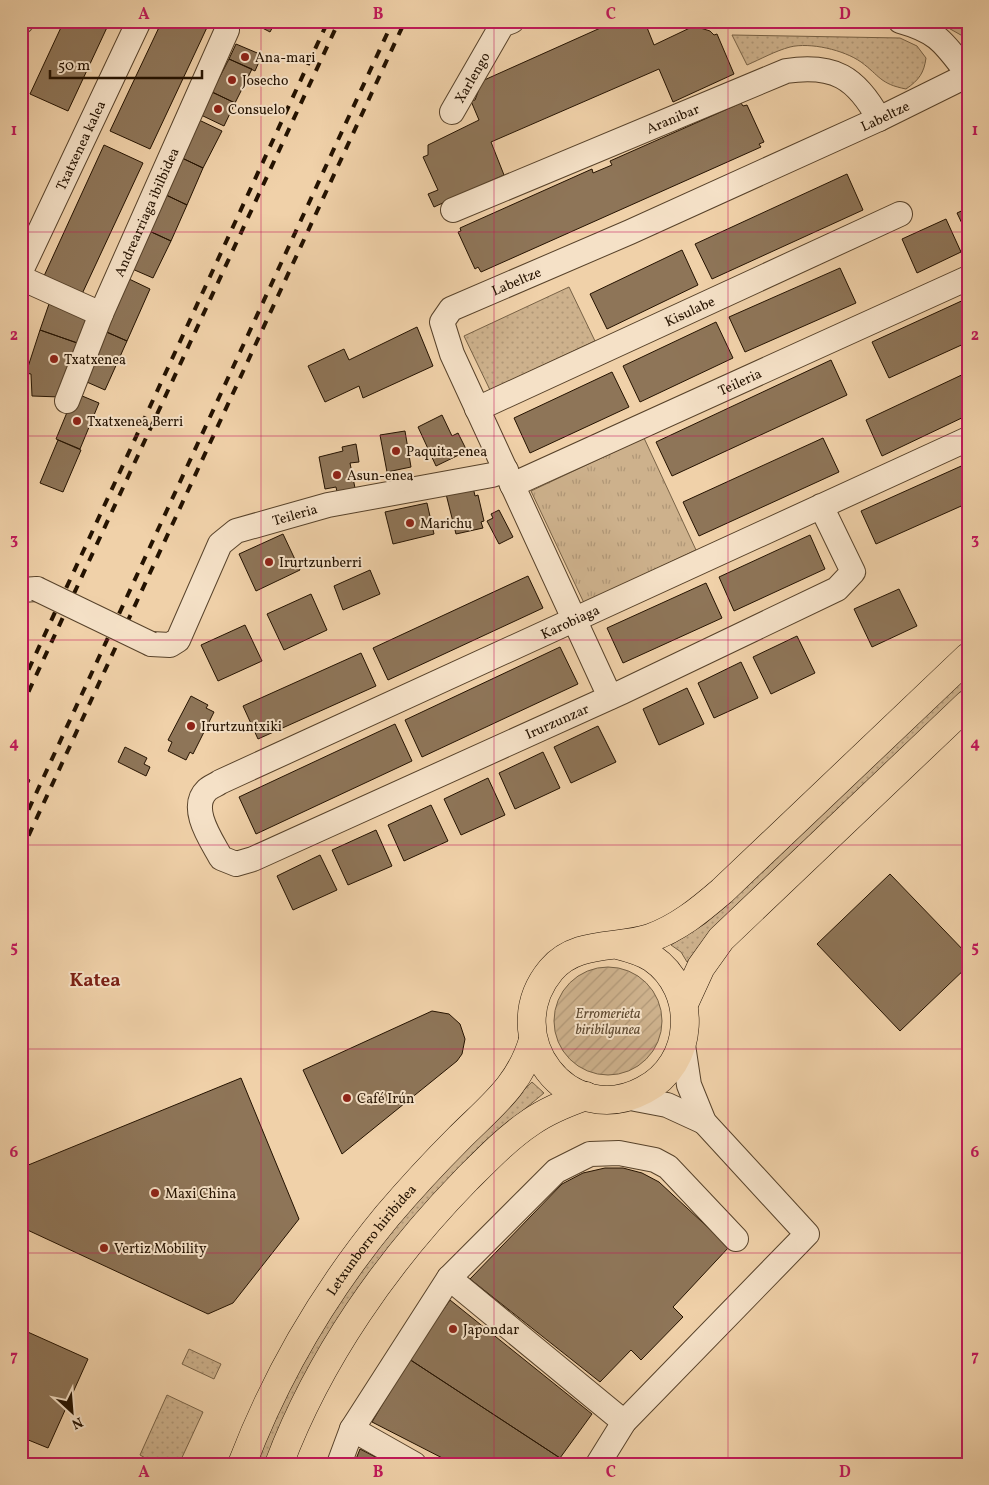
<svg xmlns="http://www.w3.org/2000/svg" width="989" height="1485" viewBox="0 0 989 1485" font-family="Vollkorn,serif">
  <style>
    .grass { fill: url(#grass-dots); stroke: #786246 }
    .park { fill: url(#park-tufts); stroke: #786246 }
    .garden { fill: url(#garden-furrows); stroke: #786246 }
    .building { fill: #8e7558; stroke: #241200 }
    .lines { fill: none; stroke-linecap: round; stroke-linejoin: round }
    .minor-casing { stroke: #57422a; stroke-width: 26 }
    .major-casing { stroke: #241200; stroke-width: 29 }
    .minor { stroke: #f5e1c7; stroke-width: 24 }
    .major { stroke: #f0d1a9; stroke-width: 28 }
    .rail { stroke: #241200; stroke-width: 4; stroke-dasharray: 9 9; stroke-linecap: butt }
    .minor-bridge-casing { stroke: #57422a; stroke-width: 26; stroke-linecap: butt }
    .minor-bridge { stroke: #f5e1c7; stroke-width: 24 }
    .grid { fill: none; stroke: #c2185b; stroke-width: 1; stroke-opacity: 0.55 }
    .poi-dot { fill: #8f2418; stroke: #f5e1c7; stroke-width: 2 }
    .labels { text-anchor: middle; stroke-width: 4; stroke-linejoin: round; paint-order: stroke }
    .poi-label { font-size: 14px; fill: #241200; stroke: #f5e1c7; text-anchor: start }
    .street-label { font-size: 14px; fill: #241200; stroke: #f5e1c7 }
    .park-label { font-size: 14px; font-style: italic; fill: #5f4a31; stroke: #f5e1c7 }
    .district-label { font-size: 19px; font-weight: bold; fill: #7a1f14; stroke: #f5e1c7 }
    .neatline { fill: none; stroke: #c2185b; stroke-width: 2 }
    .grid-label { font-size: 16px; text-anchor: middle; font-weight: bold; fill: #c2185b }
  </style>
  <defs>
    <pattern id="grass-dots" width="8" height="8" patternUnits="userSpaceOnUse" patternTransform="scale(1.25)"><rect width="8" height="8" fill="#cdb18c"/><path d="M2 2h.1M6 6h.1" fill="none" stroke="#b09777" stroke-width="1.8" stroke-linecap="round"/></pattern>
    <pattern id="park-tufts" width="24" height="20" patternUnits="userSpaceOnUse" patternTransform="scale(1.25)"><rect width="24" height="20" fill="#cdb18c"/><path d="M3 7l-1-3M5 7V3M7 7l1-3M15 17l-1-3M17 17v-4M19 17l1-3" fill="none" stroke="#b09777"/></pattern>
    <pattern id="garden-furrows" width="10" height="10" patternUnits="userSpaceOnUse" patternTransform="scale(1.25)"><rect width="10" height="10" fill="#cdb18c"/><path d="M-1 1l2-2M0 10L10 0M9 11l2-2" fill="none" stroke="#b09777"/></pattern>
  </defs>
  <rect width="100%" height="100%" fill="#f0d1a9"/>
  <filter id="stains"><feTurbulence type="fractalNoise" baseFrequency=".004" numOctaves="4"/><feColorMatrix values="0 0 0 0 .2 0 0 0 0 .09 0 0 0 0 .02 0 0 0 .5 -.17"/></filter>
  <radialGradient id="worn" r=".72"><stop offset=".6" stop-color="#630" stop-opacity="0"/><stop offset="1" stop-color="#630" stop-opacity=".3"/></radialGradient>
  <path class="grass" d="M936 21H968V39Z
    M732 35 900 38 917 46 926 58C924 73 919 80 906 89 880 84 880 76 861 62 844 50 810 42 790 47 775 51 761 59 747 65Z
    M569 287 595 341 490 390 464 336Z
    M968 675V687L713 928 687 962 681 952 671 945 706 923Z
    M532 1082 544 1093 503 1127 266 1464H255C297 1362 355 1270 428 1187 460 1150 497 1116 532 1082Z
    M189 1349 221 1364 214 1379 182 1364Z
    M167 1395 203 1412 179 1464H156L140 1455Z"/>
  <path class="park" d="M644 438 696 550 584 603 531 491Z"/>
  <path class="garden" d="M554 1021a54 54 0 1 1 108 0a54 54 0 1 1-108 0Z"/>
  <path class="building" d="M64 21H110L68 111 30 94Z
    M162 21H210L150 149 110 131Z
    M249 21H276L270 32Z
    M616 21H635L643 26 646 25 654 45 694 26 710 31 714 35 717 34 734 74 673 102 659 69 491 142 504 175 434 207 428 194 438 190 423 157 428 155V145L479 120 471 101 475 100 482 81Z
    M236 44 262 55 255 71 229 59Z
    M229 59 252 69 235 103 212 92Z
    M212 92 235 103 224 126 201 115Z
    M741 103 743 106 747 105 764 142 759 144 761 147 481 272 478 267 475 269 458 232 461 231 460 228 592 169 593 173 612 165 610 161Z
    M199 120 222 131 203 168 182 158Z
    M104 145 143 163 82 294 44 276Z
    M182 158 203 168 187 205 164 194Z
    M847 174 863 210 712 279 695 244Z
    M164 194 187 205 171 241 147 230Z
    M968 208V236L957 213Z
    M946 219 961 252 917 273 902 239Z
    M147 230 171 241 153 278 130 268Z
    M682 250 698 285 607 329 590 294Z
    M840 268 856 303 745 352 729 317Z
    M127 278 150 289 127 341 102 330Z
    M968 298V342L889 378 872 342Z
    M49 304 97 320 83 345 40 330Z
    M716 322 733 358 640 402 623 366Z
    M417 327 433 366 363 398 359 386 325 402 308 366 344 349 349 360Z
    M40 330 83 345 60 397 32 396 31 374 26 373Z
    M102 330 127 341 105 390 80 379Z
    M831 360 847 395 672 476 656 442Z
    M612 372 629 407 530 453 514 418Z
    M968 372V415L882 456 866 420Z
    M75 393 99 403 80 449 56 439Z
    M442 415 452 436 458 433 467 451 436 466 418 427Z
    M405 431 411 467 387 472 380 435Z
    M823 438 839 472 699 536 683 502Z
    M58 440 81 450 63 492 40 483Z
    M356 444 359 462 350 463 355 488 337 492 336 487 325 489 319 457 343 451 342 447Z
    M968 463V503L876 544 861 511Z
    M473 487 475 496 478 495 484 521 481 522 483 528 456 534 446 494Z
    M427 503 434 534 393 544 385 512Z
    M499 510 513 537 499 544 487 521 493 518 491 514Z
    M283 534 300 570 256 591 239 554Z
    M810 535 825 569 734 611 719 577Z
    M370 570 380 594 343 610 334 586Z
    M528 576 543 608 388 680 373 648Z
    M706 583 722 618 623 663 607 628Z
    M899 589 917 626 872 647 854 609Z
    M311 594 327 630 284 650 267 614Z
    M245 625 262 661 218 681 201 645Z
    M797 636 815 673 771 694 753 657Z
    M560 647 578 684 422 757 405 720Z
    M361 653 376 686 258 739 243 706Z
    M741 662 758 698 714 718 698 683Z
    M687 688 704 724 659 745 643 709Z
    M191 696 208 705 206 708 214 712 193 754 190 752 186 760 168 751 172 742 168 740Z
    M395 724 412 761 256 834 239 797Z
    M598 726 616 762 571 783 554 747Z
    M125 747 147 758 144 764 150 767 146 776 118 762Z
    M543 752 560 788 515 809 499 773Z
    M21 776 30 780 21 801Z
    M488 778 505 815 461 835 444 799Z
    M431 805 448 841 404 861 388 825Z
    M376 830 392 866 348 885 332 850Z
    M320 855 337 890 293 910 277 876Z
    M890 874 968 955V966L900 1031 817 944Z
    M432 1011 449 1014 460 1024 465 1039 462 1054 457 1061 342 1154 303 1070Z
    M241 1078 299 1219 233 1303 208 1314 21 1227V1168Z
    M605 1168H623L642 1173 659 1182 729 1247 673 1307 683 1317 641 1360 631 1350 600 1382 470 1279 562 1184 583 1173Z
    M450 1300 592 1414 560 1458 409 1359Z
    M21 1329 88 1359 48 1448 21 1437Z
    M409 1359 560 1458 557 1464H454L372 1422Z
    M360 1449 389 1464H354Z"/>
  <g class="lines">
    <defs>
      <g id="minor">
        <path d="M900 21C939 32 944 43 968 74"/>
        <path d="M21 22 22 21"/>
        <path id="s1" d="M452 112 502 25 512 21"/>
        <path id="s2" d="M453 210 786 71C834 64 856 77 879 119"/>
        <path id="s3" d="M21 271 139 21"/>
        <path d="M21 278 101 314"/>
        <path id="s4" d="M67 401 101 314 227 30"/>
        <path id="s5" d="M477 409 900 214"/>
        <path id="s6" d="M512 485 968 278"/>
        <path id="s7" d="M821 506 853 572 837 589 622 692 253 859 236 864 221 858C212 841 188 808 207 790 210 787 216 785 220 782L968 439"/>
        <path d="M21 590 37 589"/>
        <path id="s8" d="M151 644 170 645 178 640 220 544 236 531 328 505 492 475 506 470"/>
        <path id="s9" d="M610 697 452 354 442 322 451 309 630 232 879 119 968 75"/>
        <path d="M625 1097 667 1105 704 1122"/>
        <path d="M449 1278 624 1422"/>
        <path d="M352 1429 414 1464"/>
        <path d="M339 1464 352 1429 449 1278 556 1171 590 1154 619 1153 655 1160 668 1167 736 1239"/>
        <path d="M598 1464 624 1422 807 1234 704 1122 689 1085 683 1045"/>
      </g>
      <g id="major">
        <path d="M617 945C629 948 641 951 652 958 699 990 695 1064 644 1090 568 1131 496 1036 551 970 576 940 617 949 650 938 678 928 700 910 722 891L968 657"/>
        <path d="M684 1004 701 967 721 939 968 704"/>
        <path id="s10" d="M242 1464C276 1375 326 1290 387 1216 410 1189 434 1163 459 1138 491 1106 520 1085 533 1040"/>
        <path d="M279 1464C319 1358 387 1261 466 1180 486 1160 507 1138 531 1122 548 1110 566 1103 586 1096"/>
      </g>
    </defs>
    <use href="#minor" class="minor-casing"/>
    <use href="#major" class="major-casing"/>
    <use href="#minor" class="minor"/>
    <use href="#major" class="major"/>
    <path class="rail" d="M21 686 328 21
      M21 708 339 21
      M21 826 393 21
      M21 852 405 21"/>
    <defs>
      <path id="minor-bridge" d="M37 589 151 644"/>
    </defs>
    <use href="#minor-bridge" class="minor-bridge-casing"/>
    <use href="#minor-bridge" class="minor-bridge"/>
  </g>
  <path class="grid" d="M261 21V1464M494 21V1464M728 21V1464M21 232H968M21 436H968M21 640H968M21 845H968M21 1049H968M21 1253H968"/>
  <g class="poi-dot">
    <circle cx="245" cy="57" r="5"/>
    <circle cx="232" cy="80" r="5"/>
    <circle cx="218" cy="109" r="5"/>
    <circle cx="54" cy="359" r="5"/>
    <circle cx="77" cy="421" r="5"/>
    <circle cx="396" cy="451" r="5"/>
    <circle cx="337" cy="475" r="5"/>
    <circle cx="410" cy="523" r="5"/>
    <circle cx="269" cy="562" r="5"/>
    <circle cx="191" cy="726" r="5"/>
    <circle cx="347" cy="1098" r="5"/>
    <circle cx="155" cy="1193" r="5"/>
    <circle cx="104" cy="1248" r="5"/>
    <circle cx="453" cy="1329" r="5"/>
  </g>
  <g class="labels">
    <g class="poi-label">
      <text x="255" y="62">Ana-mari</text>
      <text x="242" y="85">Josecho</text>
      <text x="228" y="114">Consuelo</text>
      <text x="64" y="364">Txatxenea</text>
      <text x="87" y="426">Txatxenea Berri</text>
      <text x="406" y="456">Paquita-enea</text>
      <text x="347" y="480">Asun-enea</text>
      <text x="420" y="528">Marichu</text>
      <text x="279" y="567">Irurtzunberri</text>
      <text x="201" y="731">Irurtzuntxiki</text>
      <text x="357" y="1103">Café Irún</text>
      <text x="165" y="1198">Maxi China</text>
      <text x="114" y="1253">Vertiz Mobility</text>
      <text x="463" y="1334">Japondar</text>
    </g>
    <g class="street-label">
      <text dy="5" stroke="none"><textPath href="#s1" startOffset="40">Xarlengo</textPath></text>
      <text dy="5" stroke="none"><textPath href="#s9" startOffset="902">Labeltze</textPath></text>
      <text dy="5" stroke="none"><textPath href="#s2" startOffset="238">Aranibar</textPath></text>
      <text dy="5" stroke="none"><textPath href="#s3" startOffset="139">Txatxenea kalea</textPath></text>
      <text dy="5" stroke="none"><textPath href="#s4" startOffset="205">Andrearriaga ibilbidea</textPath></text>
      <text dy="5" stroke="none"><textPath href="#s9" startOffset="498">Labeltze</textPath></text>
      <text dy="5" stroke="none"><textPath href="#s5" startOffset="234">Kisulabe</textPath></text>
      <text dy="5" stroke="none"><textPath href="#s6" startOffset="250">Teileria</textPath></text>
      <text dy="5" stroke="none"><textPath href="#s8" startOffset="215">Teileria</textPath></text>
      <text dy="5" stroke="none"><textPath href="#s7" startOffset="1249">Karobiaga</textPath></text>
      <text transform="translate(557 721) rotate(-24)" y="5">Irurzunzar</text>
      <text dy="5" stroke="none"><textPath href="#s10" startOffset="260">Letxunborro hiribidea</textPath></text>
    </g>
    <g class="park-label">
      <text x="608" y="1018">Erromerieta<tspan x="608" dy="16">biribilgunea</tspan></text>
    </g>
    <g class="district-label">
      <text x="95" y="986">Katea</text>
    </g>
  </g>
  <rect width="989" height="1485" fill="none" stroke="#f0d1a9" stroke-width="55"/>
  <g transform="translate(72 1412) rotate(154)" stroke="#f5e1c7" stroke-width="4" paint-order="stroke">
  <path d="M0-4L9 19L0 12L-9 19Z" fill="#241200"/>
  <text y="-8" font-size="14" font-weight="bold" text-anchor="middle" fill="#241200">N</text>
  </g>
  <path d="M50 70v8h152v-8" fill="none" stroke="#241200" stroke-width="2.5"/>
  <text x="58" y="70" font-size="15" fill="#241200" stroke="#f5e1c7" stroke-width="4" paint-order="stroke">50 m</text>
  <rect x="28" y="28" width="934" height="1430" class="neatline"/>
  <g class="grid-label">
    <text x="144" y="19">A</text>
    <text x="378" y="19">B</text>
    <text x="611" y="19">C</text>
    <text x="845" y="19">D</text>
    <text x="14" y="135">1</text>
    <text x="975" y="135">1</text>
    <text x="14" y="340">2</text>
    <text x="975" y="340">2</text>
    <text x="14" y="544">3</text>
    <text x="975" y="544">3</text>
    <text x="14" y="748">4</text>
    <text x="975" y="748">4</text>
    <text x="14" y="952">5</text>
    <text x="975" y="952">5</text>
    <text x="14" y="1157">6</text>
    <text x="975" y="1157">6</text>
    <text x="14" y="1361">7</text>
    <text x="975" y="1361">7</text>
    <text x="144" y="1477">A</text>
    <text x="378" y="1477">B</text>
    <text x="611" y="1477">C</text>
    <text x="845" y="1477">D</text>
  </g>
  <rect width="100%" height="100%" filter="url(#stains)"/>
  <rect width="100%" height="100%" fill="url(#worn)"/>
</svg>
